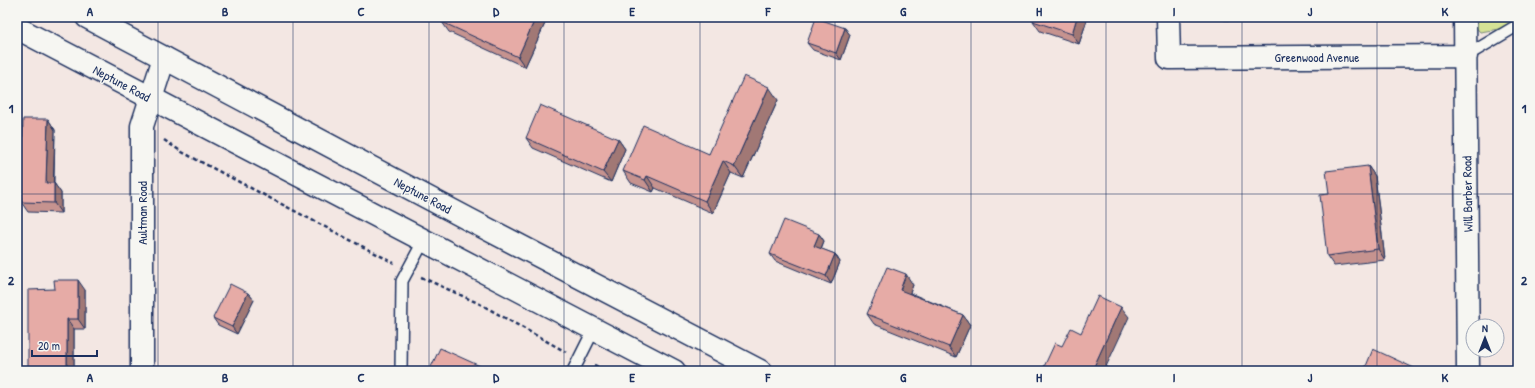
<svg xmlns="http://www.w3.org/2000/svg" width="1535" height="388" viewBox="0 0 1535 388" font-family="'Patrick Hand',sans-serif">
  <style>
    .green { fill: #d5e295; stroke: #78887a }
    .lines { fill: none; stroke-linecap: round; stroke-linejoin: round }
    .lane-casing { stroke: #1b2f5e; stroke-width: 14 }
    .street-casing { stroke: #1b2f5e; stroke-width: 25 }
    .secondary-casing { stroke: #1b2f5e; stroke-width: 25 }
    .path { stroke: #1b2f5e; stroke-width: 2.5; stroke-dasharray: 4 3; stroke-linecap: butt }
    .lane { stroke: #f6f6f2; stroke-width: 11 }
    .street { stroke: #f6f6f2; stroke-width: 22 }
    .secondary { stroke: #f6f6f2; stroke-width: 22 }
    .wall { fill: #c6938f; stroke: #1b2f5e }
    .shaded-wall { fill: #a17874; stroke: #1b2f5e }
    .building { fill: #e6aba6; stroke: #1b2f5e }
    .grid { fill: none; stroke: #1b2f5e; stroke-width: 1; stroke-opacity: 0.55 }
    .labels { text-anchor: middle; stroke-width: 3; stroke-linejoin: round; paint-order: stroke }
    .street-label { font-size: 13px; fill: #1b2f5e; stroke: #f6f6f2 }
    .neatline { fill: none; stroke: #1b2f5e; stroke-width: 1.5 }
    .grid-label { font-size: 13px; text-anchor: middle; font-weight: bold; fill: #1b2f5e }
  </style>
  <rect width="100%" height="100%" fill="#f3e7e3"/>
  <filter id="ink" filterUnits="userSpaceOnUse"><feTurbulence type="fractalNoise" baseFrequency=".025" numOctaves="2"/><feDisplacementMap in="SourceGraphic" scale="8" xChannelSelector="R" yChannelSelector="G"/><feConvolveMatrix kernelMatrix="1 2 1 2 8 2 1 2 1" color-interpolation-filters="sRGB"/></filter>
  <g filter="url(#ink)">
    <path class="green" d="M1467 17H1518V26L1480 32Z"/>
    <g class="lines">
      <defs>
        <path id="lane" d="M1466 56 1518 25
          M401 371 402 281 424 240
          M573 371 594 329"/>
        <path id="street" d="M1168 17 1169 58 1466 56
          M1465 17 1468 371
          M142 371V126L164 58"/>
        <path id="secondary" d="M87 17 470 220 760 371
          M17 28 674 371"/>
      </defs>
      <use href="#lane" class="lane-casing"/>
      <use href="#street" class="street-casing"/>
      <use href="#secondary" class="secondary-casing"/>
      <path class="path" d="M164 140 182 152 394 263
        M421 277 480 304 566 352
        M594 365 608 371"/>
      <use href="#lane" class="lane"/>
      <use href="#street" class="street"/>
      <use href="#secondary" class="secondary"/>
    </g>
    <path class="wall" d="M548 17 525 67 449 32 442 22Z
      M1035 17H1088L1079 44 1040 31 1033 21Z
      M1222 17H1264V20H1224Z
      M845 28 850 35 841 60 813 50 807 43Z
      M778 100 743 178 731 173 713 213 655 188 653 192 631 183 623 171 709 154Z
      M48 119 55 130 54 183 61 193V213L28 212 21 202Z
      M526 138 618 139 625 149 611 182 533 148Z
      M1368 166 1375 176 1385 260 1334 266 1327 256Z
      M819 234 824 241 821 249 835 254 840 262 831 284 775 261 770 254Z
      M913 285 910 293 963 315 970 325 956 357 874 324 867 314Z
      M85 290V329H74V371H28Z
      M248 293 254 300 237 334 218 325 213 318Z"/>
    <path class="shaded-wall" d="M536 17H548L525 67 518 57Z
      M1077 17H1088L1079 44 1072 34Z
      M845 28 850 35 841 60 836 53Z
      M769 87 778 100 743 178 734 166Z
      M48 119 55 130 53 193 46 183Z
      M618 139 625 149 611 182 603 172Z
      M723 161 731 173 713 213 705 201Z
      M1368 166 1375 176 1385 260 1378 249Z
      M647 176 655 188 653 192 645 180Z
      M54 183 61 193V213L54 203Z
      M819 234 824 241 819 253 814 246Z
      M835 254 840 262 831 284 826 276Z
      M906 274 913 285 907 300 900 290Z
      M78 280 85 290V329L78 319Z
      M248 293 254 300 237 334 232 327Z
      M1121 307 1129 317 1104 371H1092Z
      M963 315 970 325 956 357 949 347Z
      M67 319 74 329V371H67Z
      M1414 368 1417 371H1413Z"/>
    <path class="building" d="M444 17H536L518 57 442 22Z
      M1035 17H1077L1072 34 1033 21Z
      M816 18 845 28 836 53 807 43Z
      M744 76 769 87 734 166 723 161 705 201 647 176 645 180 623 171 643 125 709 154Z
      M540 105 618 139 603 172 526 138Z
      M23 119H48L46 183H54V203L21 202Z
      M1368 166 1378 249 1327 256 1320 195 1329 194 1326 171Z
      M784 220 819 234 814 246 835 254 826 276 770 254Z
      M887 267 906 274 900 290 963 315 949 347 867 314Z
      M54 280H78V319H67V371H28V290L55 289Z
      M230 284 248 293 232 327 213 318Z
      M1098 296 1121 307 1092 371H1042L1055 343 1062 346 1071 328 1081 333Z
      M440 348 491 371H436L430 369Z
      M1373 349 1414 368 1413 371H1364Z"/>
  </g>
  <path class="grid" d="M158 17V371M293 17V371M429 17V371M564 17V371M700 17V371M835 17V371M971 17V371M1106 17V371M1242 17V371M1377 17V371M17 194H1518"/>
  <g class="labels">
    <g class="street-label">
      <text x="1317" y="62">Greenwood Avenue</text>
      <text transform="translate(122 83) rotate(28)" y="5">Neptune Road</text>
      <text transform="translate(1467 194) rotate(-91)" y="5">Will Barber Road</text>
      <text transform="translate(423 195) rotate(28)" y="5">Neptune Road</text>
      <text transform="translate(142 213) rotate(-90)" y="5">Aultman Road</text>
    </g>
  </g>
  <rect width="1535" height="388" fill="none" stroke="#f6f6f2" stroke-width="44"/>
  <g transform="translate(1485 338)"><circle r="19" fill="#f6f6f2" stroke="#9ea6b7"/>
  <path d="M0-3L7 15L0 10L-7 15Z" fill="#1b2f5e"/>
  <text y="-6" font-size="11" font-weight="bold" text-anchor="middle" fill="#1b2f5e">N</text>
  </g>
  <path d="M32 350v6h65v-6" fill="none" stroke="#1b2f5e" stroke-width="2"/>
  <text x="38" y="350" font-size="12" fill="#1b2f5e" stroke="#f6f6f2" stroke-width="3" paint-order="stroke">20 m</text>
  <rect x="22" y="22" width="1491" height="344" class="neatline"/>
  <g class="grid-label">
    <text x="90" y="16">A</text>
    <text x="225" y="16">B</text>
    <text x="361" y="16">C</text>
    <text x="496" y="16">D</text>
    <text x="632" y="16">E</text>
    <text x="768" y="16">F</text>
    <text x="903" y="16">G</text>
    <text x="1039" y="16">H</text>
    <text x="1174" y="16">I</text>
    <text x="1310" y="16">J</text>
    <text x="1445" y="16">K</text>
    <text x="11" y="113">1</text>
    <text x="1524" y="113">1</text>
    <text x="11" y="285">2</text>
    <text x="1524" y="285">2</text>
    <text x="90" y="382">A</text>
    <text x="225" y="382">B</text>
    <text x="361" y="382">C</text>
    <text x="496" y="382">D</text>
    <text x="632" y="382">E</text>
    <text x="768" y="382">F</text>
    <text x="903" y="382">G</text>
    <text x="1039" y="382">H</text>
    <text x="1174" y="382">I</text>
    <text x="1310" y="382">J</text>
    <text x="1445" y="382">K</text>
  </g>
</svg>
